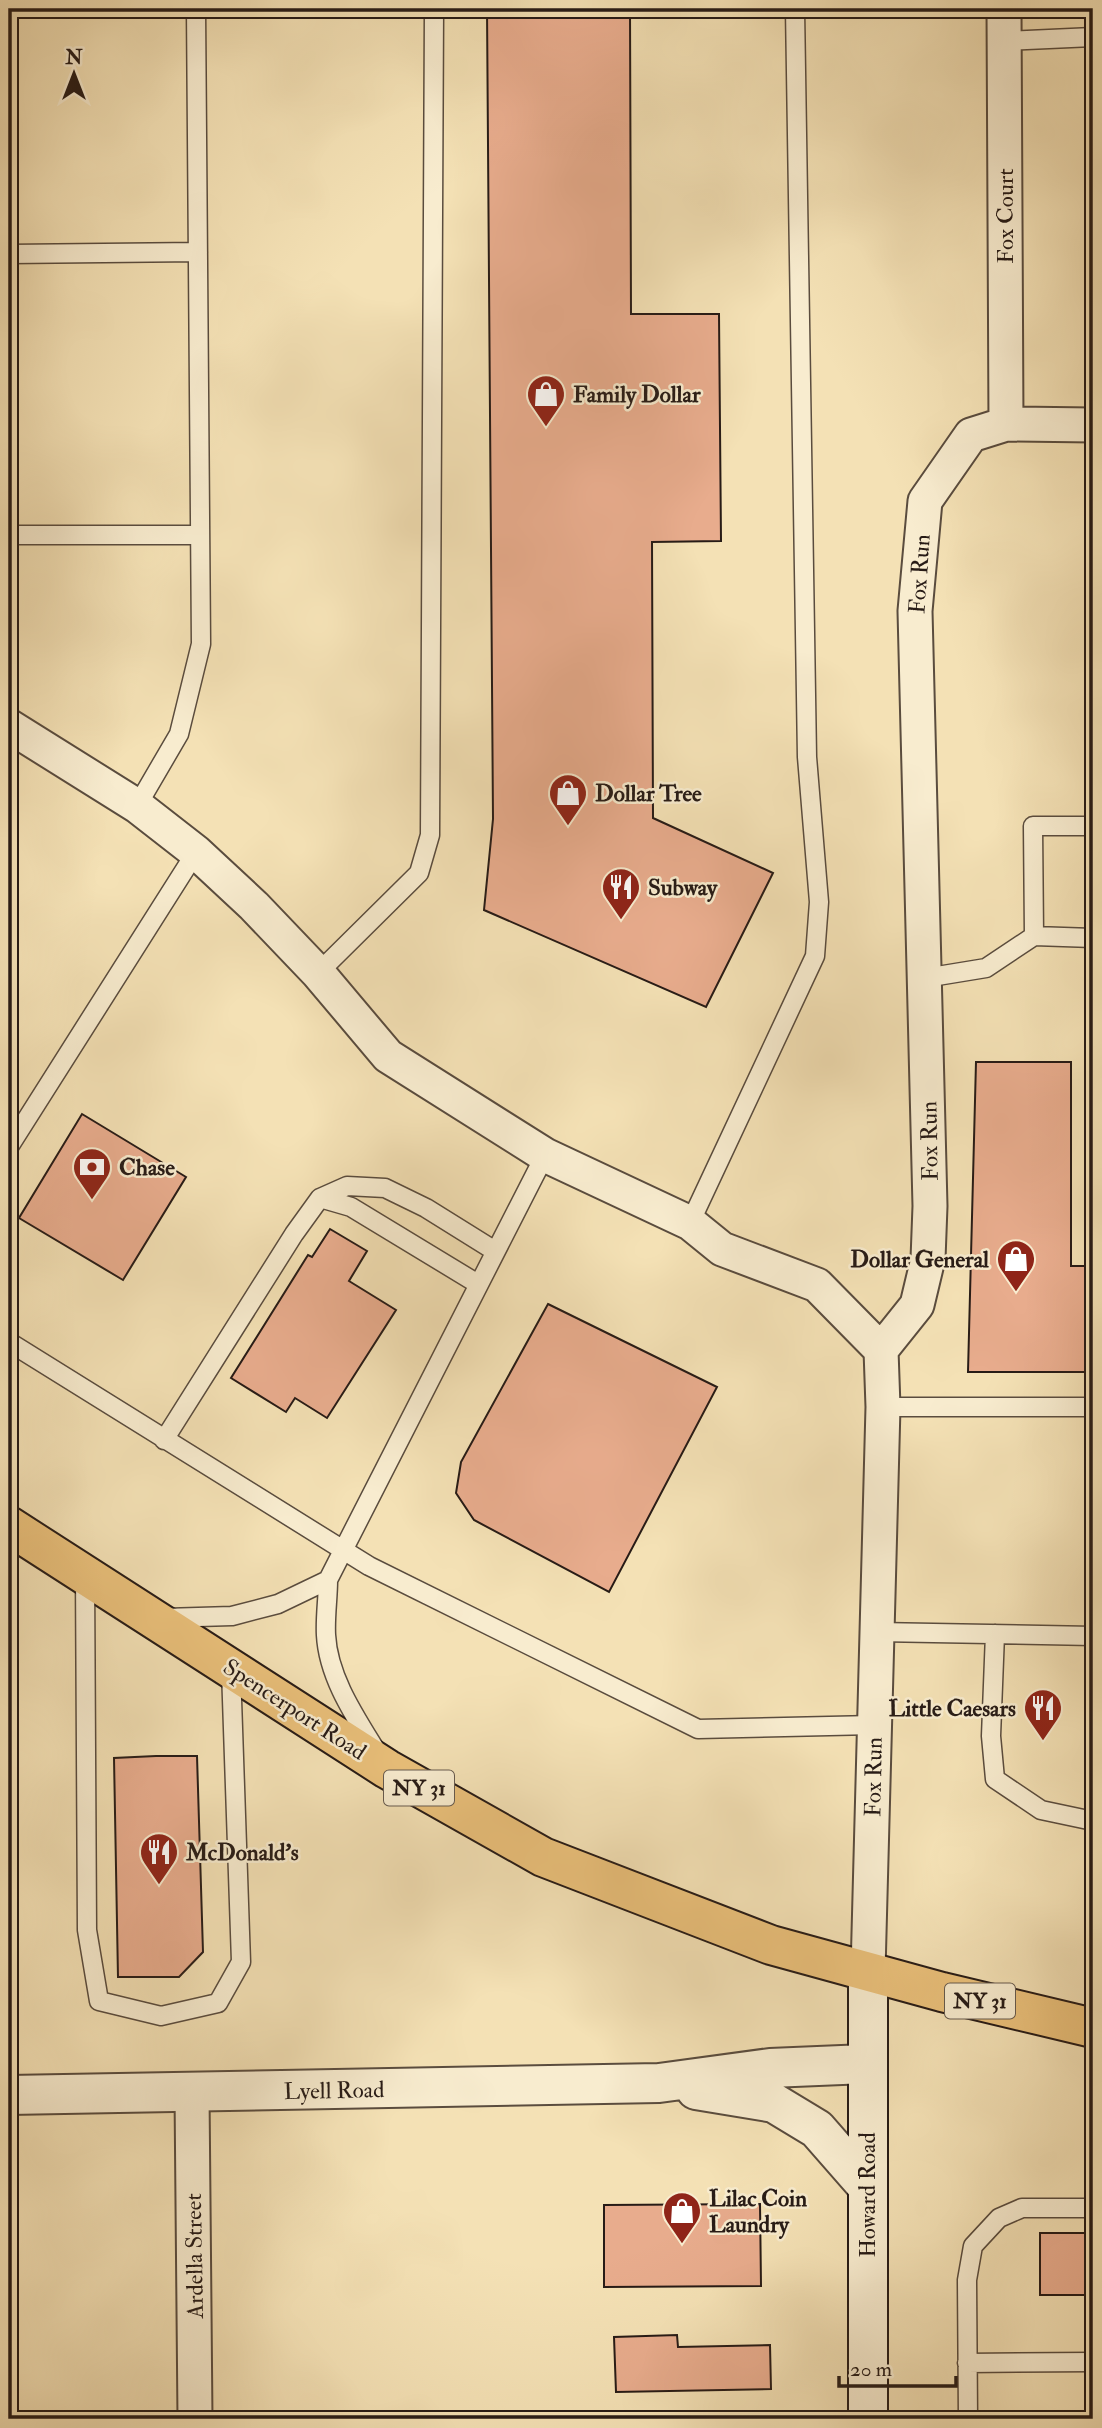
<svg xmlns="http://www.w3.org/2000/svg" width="1102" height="2428" viewBox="0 0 1102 2428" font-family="'IM FELL Double Pica',serif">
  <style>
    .building { fill: #e8ac8d; stroke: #271b16; stroke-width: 2 }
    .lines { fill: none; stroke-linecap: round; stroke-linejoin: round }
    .service-casing { stroke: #5a4c3e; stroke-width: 21 }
    .minor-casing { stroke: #5a4c3e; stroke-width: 37 }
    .tertiary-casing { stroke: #5a4c3e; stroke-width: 42 }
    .secondary-casing { stroke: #271b16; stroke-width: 42 }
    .primary-casing { stroke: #271b16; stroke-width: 42 }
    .service { stroke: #f8eccf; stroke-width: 18 }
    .minor { stroke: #f8eccf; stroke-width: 33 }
    .tertiary { stroke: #f8eccf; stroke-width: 38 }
    .secondary { stroke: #f8eccf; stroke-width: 38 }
    .primary { stroke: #eac07a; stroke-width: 38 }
    .labels { text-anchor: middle; stroke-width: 5; stroke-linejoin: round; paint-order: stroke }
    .shield { fill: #f8eccf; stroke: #665a4e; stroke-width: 2 }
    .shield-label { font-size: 21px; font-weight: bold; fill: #271b16 }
    .street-label { font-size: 23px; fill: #271b16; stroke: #f8eccf }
    .poi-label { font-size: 23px; font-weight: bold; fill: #271b16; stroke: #f8eccf; text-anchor: start }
  </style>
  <rect width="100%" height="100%" fill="#f4e1b5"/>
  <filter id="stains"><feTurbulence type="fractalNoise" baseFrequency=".00286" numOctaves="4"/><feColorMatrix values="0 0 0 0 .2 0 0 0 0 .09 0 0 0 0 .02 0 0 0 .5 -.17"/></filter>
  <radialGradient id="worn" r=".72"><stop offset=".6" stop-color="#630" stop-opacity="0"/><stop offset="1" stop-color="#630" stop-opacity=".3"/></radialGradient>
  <path class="building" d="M487 9H630L631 314H719L721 541 652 542 653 818 773 873 706 1007 484 910 493 819Z
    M976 1062H1071V1266H1093V1372H968Z
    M82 1114 186 1177 123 1280 19 1218Z
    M330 1229 367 1251 349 1281 396 1310 327 1418 295 1398 286 1412 231 1378 308 1255 312 1257Z
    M548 1304 717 1387 609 1592 474 1520 456 1493 461 1462Z
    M156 1756H197L203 1952 179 1977H118L114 1758Z
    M760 2204 761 2286 604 2287V2205Z
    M1040 2233H1093V2295H1040Z
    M677 2335 678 2347 770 2345 771 2389 616 2392 614 2337Z"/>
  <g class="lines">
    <defs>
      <path id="service" d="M1004 41 1093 37
        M9 254 198 252
        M9 535H200
        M137 806 179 734 201 644 196 9
        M1034 936 1033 826H1093
        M318 973 419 873 430 835 434 9
        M925 978 986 968 1034 936 1093 938
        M9 1147 196 852
        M320 1198 351 1207 478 1284
        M690 1223 815 956 819 902 807 757 795 9
        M9 1342 369 1566 698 1729 874 1725
        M883 1407H1093
        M164 1440 294 1234 320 1198 347 1186 385 1188 426 1208 495 1251
        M85 1574 87 1930 99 2001 161 2016 218 2003 241 1962 231 1670
        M164 1618 232 1616 278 1604 328 1580
        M877 1632 1093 1636
        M995 1634 991 1736 995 1779 1041 1810 1093 1821
        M375 1749C354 1715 328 1676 326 1635 325 1617 328 1598 328 1580L545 1155
        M967 2363 1093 2362
        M968 2419 967 2280 973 2246 999 2218 1022 2208H1093"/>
      <path id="minor" d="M1004 9 1006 424
        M9 726 137 806 196 852 254 906 318 973 388 1056 545 1155 690 1223 722 1249 817 1285 881 1350
        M868 1971 883 1407 881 1350 917 1305 928 1259 930 1206 915 611 925 501 971 435 1006 424 1093 425
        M192 2093 195 2419"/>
      <path id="tertiary" d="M696 2090 774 2103 817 2129 866 2185
        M9 2095 659 2083 770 2068 866 2064"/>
      <path id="secondary" d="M868 1971V2419"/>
      <path id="primary" d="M9 1526 387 1769 543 1857 771 1945 942 1992 1093 2028"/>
    </defs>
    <use href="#service" class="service-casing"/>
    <use href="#minor" class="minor-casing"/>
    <use href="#tertiary" class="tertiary-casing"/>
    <use href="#secondary" class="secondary-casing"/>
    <use href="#primary" class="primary-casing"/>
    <use href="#service" class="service"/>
    <use href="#minor" class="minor"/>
    <use href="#tertiary" class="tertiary"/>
    <use href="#secondary" class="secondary"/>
    <use href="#primary" class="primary"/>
  </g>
  <defs>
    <symbol id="shop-pin" viewBox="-11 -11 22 30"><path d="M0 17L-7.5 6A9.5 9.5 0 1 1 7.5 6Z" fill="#8f2418" stroke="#f8eccf"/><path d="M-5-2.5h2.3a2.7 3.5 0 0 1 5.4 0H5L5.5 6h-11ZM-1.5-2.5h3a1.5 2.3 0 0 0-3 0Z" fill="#fff"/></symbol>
    <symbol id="restaurant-pin" viewBox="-11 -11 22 30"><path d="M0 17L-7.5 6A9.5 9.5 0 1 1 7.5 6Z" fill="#8f2418" stroke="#f8eccf"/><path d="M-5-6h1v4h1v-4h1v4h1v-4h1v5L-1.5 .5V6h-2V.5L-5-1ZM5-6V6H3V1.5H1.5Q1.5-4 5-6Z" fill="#fff"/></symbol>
    <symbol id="bank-pin" viewBox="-11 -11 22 30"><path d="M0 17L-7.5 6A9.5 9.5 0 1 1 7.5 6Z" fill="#8f2418" stroke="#f8eccf"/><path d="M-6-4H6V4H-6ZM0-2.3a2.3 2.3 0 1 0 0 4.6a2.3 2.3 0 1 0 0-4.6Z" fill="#fff"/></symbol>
  </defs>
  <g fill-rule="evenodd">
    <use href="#shop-pin" x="524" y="372" width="44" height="60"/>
    <use href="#shop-pin" x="546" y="771" width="44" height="60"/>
    <use href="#restaurant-pin" x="599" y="865" width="44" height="60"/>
    <use href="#bank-pin" x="70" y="1145" width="44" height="60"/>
    <use href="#shop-pin" x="994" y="1237" width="44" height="60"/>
    <use href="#restaurant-pin" x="1021" y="1686" width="44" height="60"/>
    <use href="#restaurant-pin" x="137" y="1830" width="44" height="60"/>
    <use href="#shop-pin" x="660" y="2189" width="44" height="60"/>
  </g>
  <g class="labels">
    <g class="shield">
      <rect x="384" y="1770.5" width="70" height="35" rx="5"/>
      <rect x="945" y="1983.5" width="70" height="35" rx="5"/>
    </g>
    <g class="shield-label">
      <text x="419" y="1795">NY 31</text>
      <text x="980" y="2008">NY 31</text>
    </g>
    <g class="street-label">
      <text transform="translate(1005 216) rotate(-90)" y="8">Fox Court</text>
      <text transform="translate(919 574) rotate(-86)" y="8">Fox Run</text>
      <text transform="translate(929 1141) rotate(-91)" y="8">Fox Run</text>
      <text transform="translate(295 1709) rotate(33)" y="8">Spencerport Road</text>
      <text transform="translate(873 1777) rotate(-89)" y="8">Fox Run</text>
      <text transform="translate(334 2090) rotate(-1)" y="8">Lyell Road</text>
      <text transform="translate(867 2195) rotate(-90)" y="8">Howard Road</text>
      <text transform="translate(194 2256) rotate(-91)" y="8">Ardella Street</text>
    </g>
    <g class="poi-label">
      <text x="573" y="402">Family Dollar</text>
      <text x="595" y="801">Dollar Tree</text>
      <text x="648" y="895">Subway</text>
      <text x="119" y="1175">Chase</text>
      <text x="989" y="1267" text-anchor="end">Dollar General</text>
      <text x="1016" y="1716" text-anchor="end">Little Caesars</text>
      <text x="186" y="1860">McDonald's</text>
      <text x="709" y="2206">Lilac Coin<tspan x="709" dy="26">Laundry</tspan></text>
    </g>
  </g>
  <rect width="1102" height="2428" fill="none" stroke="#f4e1b5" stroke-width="35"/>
  <rect x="10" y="10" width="1081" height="2407" fill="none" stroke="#271b16" stroke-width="3.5"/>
  <rect x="18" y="18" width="1067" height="2393" fill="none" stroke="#271b16" stroke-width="2"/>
  <g transform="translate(74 74)" stroke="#f8eccf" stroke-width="5" paint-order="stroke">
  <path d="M0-5L12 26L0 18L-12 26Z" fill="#271b16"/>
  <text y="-10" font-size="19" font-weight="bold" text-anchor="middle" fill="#271b16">N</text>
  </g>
  <path d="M839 2376v10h117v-10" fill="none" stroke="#271b16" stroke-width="3.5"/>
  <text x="850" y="2376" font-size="21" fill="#271b16" stroke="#f8eccf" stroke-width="5" paint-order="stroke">20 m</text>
  <rect width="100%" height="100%" filter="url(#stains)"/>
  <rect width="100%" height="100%" fill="url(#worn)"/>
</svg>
